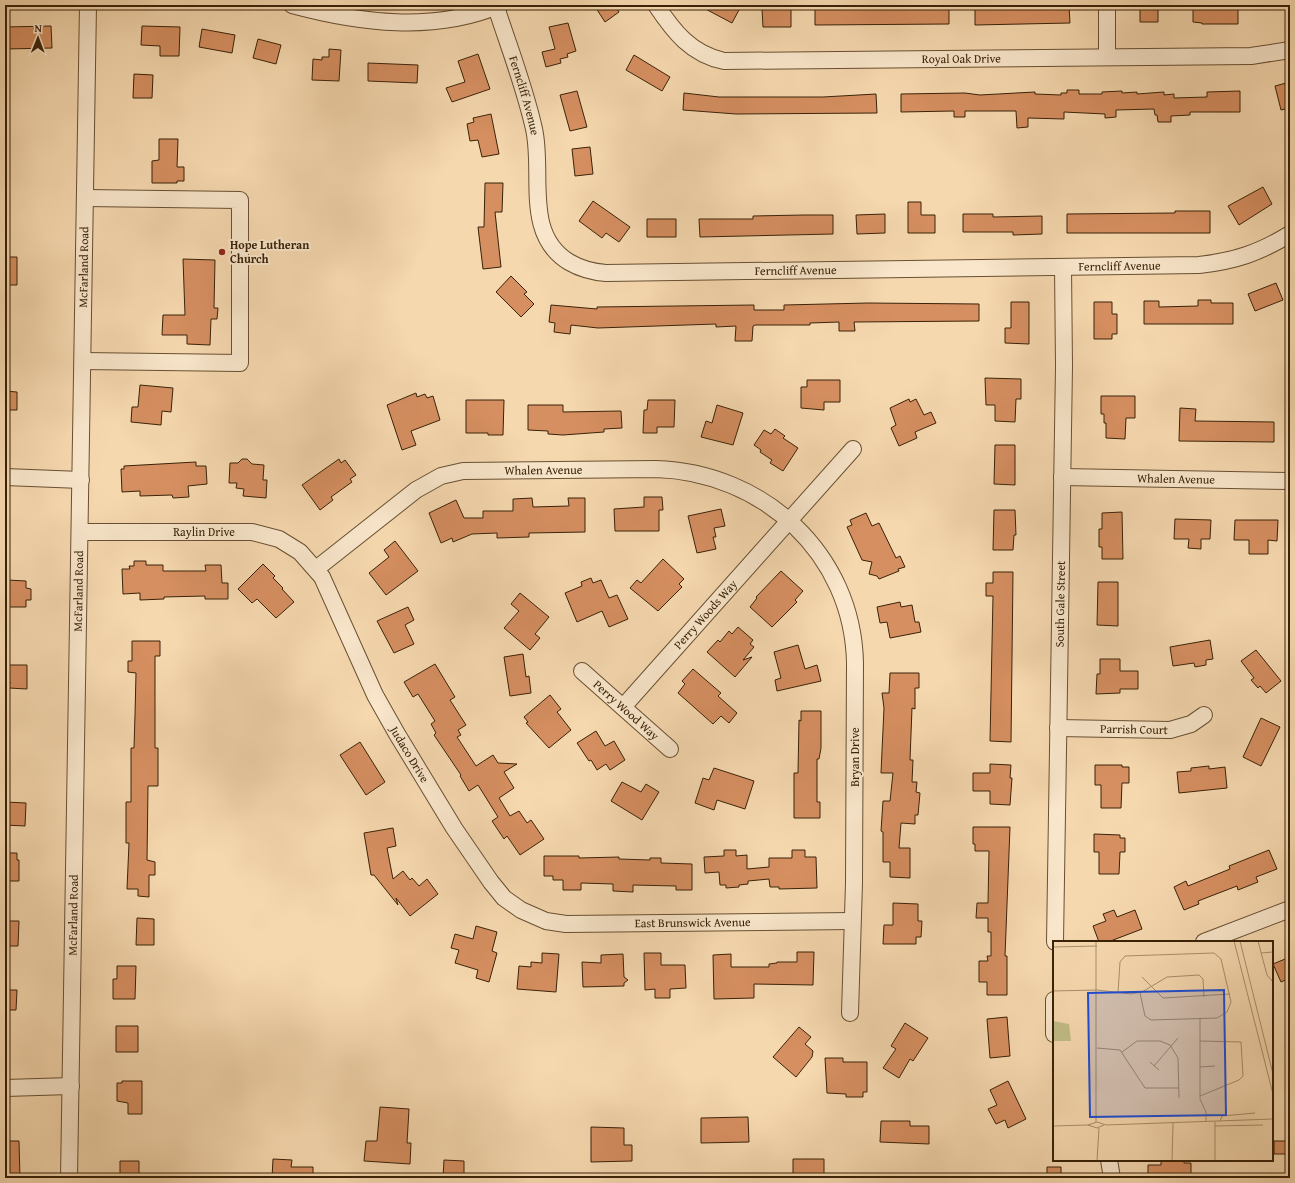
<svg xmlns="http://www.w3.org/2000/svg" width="1295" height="1183" viewBox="0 0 1295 1183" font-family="'Gentium Book Plus',serif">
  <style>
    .building { fill: #d68f61; stroke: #392208 }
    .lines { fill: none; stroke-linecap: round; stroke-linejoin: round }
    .minor-casing { stroke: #685032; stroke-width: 18 }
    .minor { stroke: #f9e6cb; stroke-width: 16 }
    .poi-dot { fill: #8f2418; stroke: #f9e6cb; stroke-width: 1.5 }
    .labels { text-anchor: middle; stroke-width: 4; stroke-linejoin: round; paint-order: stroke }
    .street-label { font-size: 12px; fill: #392208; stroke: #f9e6cb }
    .poi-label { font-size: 12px; font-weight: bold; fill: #392208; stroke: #f9e6cb; text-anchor: start }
    .inset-road { fill: none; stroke: #aa8f6c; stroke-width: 1 }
    .view { fill: #1d4ed8; fill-opacity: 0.15; stroke: #1d4ed8; stroke-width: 2 }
    .inset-edge { fill: none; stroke: #392208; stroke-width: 2 }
  </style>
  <rect width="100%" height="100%" fill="#f6d8af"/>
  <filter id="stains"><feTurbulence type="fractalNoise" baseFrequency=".005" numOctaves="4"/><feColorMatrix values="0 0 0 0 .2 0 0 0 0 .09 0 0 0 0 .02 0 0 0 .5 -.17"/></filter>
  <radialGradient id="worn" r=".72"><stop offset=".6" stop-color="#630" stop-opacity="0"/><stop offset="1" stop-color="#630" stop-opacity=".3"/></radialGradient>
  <path class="building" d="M594 5H615L619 12 605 22Z
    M698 5H733L740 8 732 23Z
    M982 5 1016 7 1069 6 1070 23 975 25V7H982Z
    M1140 5H1158V22H1140Z
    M1238 6V24H1202V23L1193 22V7Z
    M920 7H949V24L815 25V8Z
    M762 9H791V27H763Z
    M568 23 576 51 567 54 568 57 560 59 561 63 546 67 542 52 555 49 549 27Z
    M51 26 52 48 5 49V27Z
    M142 26 180 27 179 56H160V46L141 45Z
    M202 29 235 35 232 53 199 47Z
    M258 39 281 45 276 64 253 58Z
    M329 49 341 50 339 81 312 80 313 59 322 60V57H329Z
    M478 54 490 89 452 102 446 88 465 82 458 61Z
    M634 55 670 77 662 91 626 70Z
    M368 63 418 65 417 83 368 81Z
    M134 74 153 75 152 98H133Z
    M1290 82V108L1281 110 1275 86Z
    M1067 90H1079V94H1102V92L1122 91V93L1137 92V94L1164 92V95L1174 94V98L1207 97V92L1240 91V112H1190V115L1171 116V122H1158L1157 115H1155L1154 109 1116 110V117L1105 118V114L1064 112V119L1028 118V127L1017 128 1016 111H965V117H954V111L901 112V94L965 93 980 95 1035 92V94L1061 95V93H1067Z
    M577 91 587 127 570 131 560 95Z
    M684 93 719 97H823L876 94 877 113 736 114 683 110Z
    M491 114 499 154 482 157 478 140 470 141 467 124 474 122 473 118Z
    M159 139H178L177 167H184V181H177V183H152V161L159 160Z
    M590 147 593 174 575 176 572 149Z
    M485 183H503L502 212H495L501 267 483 269 478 227H484Z
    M1263 187 1272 204 1239 225 1228 206Z
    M593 201 630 227 619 242 606 233 602 238 579 221Z
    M908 202H921V215H935V233H908Z
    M1175 211H1210V233H1067V214L1175 213Z
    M885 214V233L857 234 856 215Z
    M963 214H993V217L1042 216V234L1013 235V232H963Z
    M804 215H833V234L700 237 699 219H753V216Z
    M647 219H676V237H647Z
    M5 257H17V285H5Z
    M183 259 215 260 214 308H218L217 319H211L210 345 187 344V335H162L163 315H185Z
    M511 276 527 292 524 294 534 304 521 317 496 292Z
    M1276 283 1283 300 1255 311 1248 294Z
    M1198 300H1211V303H1233V324H1144V301H1159V307L1198 306Z
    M1011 302H1029V344L1005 343V328H1011Z
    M1094 302H1112V314H1117V334H1112V339H1094Z
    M868 303 979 304V321L854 322 855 331H839V322L810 323V325H755L753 326 752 341H735L736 326 716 327V324L598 328 571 325 570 334 554 332 555 323 549 322 551 305 597 309V307L754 305V310H784V305Z
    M985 378 1021 379V399H1016L1015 422 995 421V405H986Z
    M807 380H840V402H824V410L801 408V387H807Z
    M140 385 173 388 171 412 162 411 161 425 131 422 132 407H138Z
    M5 391 17 392V410H5Z
    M416 393 417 397 425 394 427 398 433 396 440 420 411 431 416 445 402 450 387 405Z
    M1101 396H1135V418H1126L1125 439 1106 438V423H1104V414H1101Z
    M909 399 910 402 916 399 924 415 931 412 936 423 915 432 917 438 899 446 891 428 896 425 890 408Z
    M466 400H504L503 435H488V433H466Z
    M648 400H675L674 427H657V433H643L644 410H647Z
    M528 405H563V412L621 411 622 428 604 429V432L563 435 548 434V431L528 430Z
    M717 405 743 413 733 445 701 437 706 421 712 423Z
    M1180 408 1196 409 1195 421 1274 422V442L1179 441Z
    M775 429 785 436 783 438 798 448 783 471 770 463 772 460 760 452 761 450 754 445 764 430 771 434Z
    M995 445H1015V485L994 484Z
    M242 459H247L252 464 264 465 263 480H267L266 498 243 496 244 489 236 488 237 483H229L230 463H238Z
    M339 459 341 463 345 460 356 475 350 479 352 482 331 497 333 500 320 510 302 485Z
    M196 462V466H206L207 484 188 486 189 497 173 498 172 495 140 496V491L122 492 121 469H124V466Z
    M644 497H662L663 510H659V531H615L614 509 644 507Z
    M532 498 533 507 569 506 568 498H585V532L529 533V537L497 538V533L472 534 453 542 452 538 441 543 429 513 456 500 464 518H483V511H513V499Z
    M721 509 725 526 714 528 716 537H713L716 549 697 553 688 516Z
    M994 510H1015L1016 535H1014L1013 550H993Z
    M1122 512 1123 559H1102V547H1099V529H1102V513Z
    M866 513 872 526 879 523 896 558 900 556 905 567 898 569 899 571 879 579 877 576 869 574 872 562 862 560 847 527 852 525 850 520Z
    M1175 519 1211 520 1210 539H1201V549L1188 548 1189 539H1174Z
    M1235 520H1278L1277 541 1268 540V554H1249V540H1234Z
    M395 541 418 571 386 595 369 573 389 557 384 550Z
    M663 559 684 579 679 584 682 587 658 611 630 588 637 580 641 583Z
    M134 561H146V565H163V571H206L205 565H221L222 583H228V599H205V596L164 597V599L140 600V593L123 594 122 569H130L129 566H134Z
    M263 564 275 576 273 578 283 588 282 589 294 602 276 618 257 599 252 603 238 589Z
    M781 571 803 591 795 600 797 602 772 627 750 607 757 598 756 597Z
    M993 572H1013L1011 742 990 741 993 596H986V583H993Z
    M591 578 593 583 601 580 609 598 617 595 628 619 609 627 602 611 577 622 565 593 582 586 581 582Z
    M7 580 26 581V588L31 589V600H26V607H7L5 586H7Z
    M1098 582H1118V626L1097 625Z
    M520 593 549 617 535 634 540 638 530 650 504 628 519 611 511 604Z
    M900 602 901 607 912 605 915 622H919L921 632 890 638 887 622 880 623 877 607Z
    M408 607 414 620 405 625 414 644 394 653 377 621Z
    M738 627 753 640 750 644 754 647 743 660 752 657 735 677 707 652 718 640 720 642 729 631 732 634Z
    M1210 640 1213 659 1206 660V665L1195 667 1194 663 1173 666 1170 647Z
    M132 641H160V656H155V748H158V786H148L147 860 155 862V875H149V897L138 896V889H127L129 843H126V802H131V748H134L135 715 136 673 128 672V661H132Z
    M798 645 805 669 817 665 821 681 777 691 775 680 781 678 774 652Z
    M1256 650 1281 681 1266 693 1260 686 1258 688 1251 680 1254 678 1241 661Z
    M523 654 526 677 529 676 531 693 510 696 504 657Z
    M1100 659H1120V671H1138V689H1120V693L1096 694 1097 674H1100Z
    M435 664 455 697 450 700 466 725 458 730 461 735 457 737 476 766 493 755 498 763 517 764 504 772 514 788 499 798 510 816 519 811 527 823 531 820 544 839 520 855 507 836 504 839 492 821 498 817 478 785 469 791 460 776 461 775 434 735 436 733 431 724 435 721 418 694 413 697 404 682Z
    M5 665H27V689L9 688 10 682H5Z
    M693 669 721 693 718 696 737 713 729 723 721 716 713 724 678 693 685 684 682 681Z
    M890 673H919V688H915V709L912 708 910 760H913L912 782H917L916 792 920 793 918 815H915V824L901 823 899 848H910V878L890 877V862H883V832L881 831 883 801H890L893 773H881L884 708 882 693H889Z
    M550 695 561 709 557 712 571 730 549 748 526 723 528 722 524 717Z
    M801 711H821V748L819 759H817V802H820V818H794V773H798L799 720 801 721Z
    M1261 718 1280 727 1261 766 1243 757Z
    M596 731 605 746 614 741 625 760 610 770 606 764 597 770 591 760 589 761 577 743Z
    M360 742 385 782 366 795 340 755Z
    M990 764 1011 765 1010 778H1012L1010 805 990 804V791H973V773H990Z
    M1095 765H1122V767H1129V783H1122L1121 808H1101V785H1095Z
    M1209 766V769L1225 767 1227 788 1179 793 1177 772 1191 771V768Z
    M714 768 754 781 745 809 717 800 714 810 695 803 703 778 709 780Z
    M622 782 641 792 646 784 659 792 642 820 611 801Z
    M5 802 26 803 25 826 5 825Z
    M973 827H1010L1005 956H1007V995H987V982H979V961H988L987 956H991V932H988V918H976L977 903H988L989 851H975V844H973Z
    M393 828 396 846 387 848 393 879 403 871 410 880 412 878 419 886 427 879 438 894 410 916 396 898 398 905 374 875H371L364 833Z
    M1094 834 1120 835V838H1125V852H1120L1119 874H1099V852H1094Z
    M724 850H736V856L747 855V869L769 867V858H792V850H805V857H816L817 888 779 889V887H770L769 879 748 881V884L739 885V887L726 888V885H720L719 872 705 873 704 857 724 856Z
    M1269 850 1277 869 1256 877 1258 882 1238 890 1237 886 1198 901 1199 904 1184 910 1174 887 1186 881 1188 886 1230 869 1229 866Z
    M5 853H17V860H19V881H5Z
    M544 856H579V858L619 857V859L650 860V858H661V863L692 864V890H676V886L633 885V892L613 891V884L581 883V890H563V880H553V876H544Z
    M893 903 918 904V921H922L921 937H916V944H883L884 925H893Z
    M1114 910 1117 917 1135 910 1142 929 1108 942H1099L1093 926 1106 921 1103 914Z
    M137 918 154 919V945H136Z
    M5 921H19L18 946H5Z
    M476 926 497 932 492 951 497 953 489 982 476 978 478 970 455 963 459 950 451 948 455 934 473 939Z
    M797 952H814L813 985 754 984V998L714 999 713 955 731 954V967H769V964L777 963V962H797Z
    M542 953 559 954 556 992 517 989 519 966 531 967V962L542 963Z
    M644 953H661V965H685L686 988 670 989V998H655V989L645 990Z
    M623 954 624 977 628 980 624 983V986L583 987 582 962 601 963V955Z
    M1290 957V978L1281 982 1273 964Z
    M117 966H136L135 999H113V979H117Z
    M5 990H17L16 1010H5Z
    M1007 1017 1010 1056 990 1058 987 1019Z
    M905 1023 928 1038 913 1061 910 1059 899 1078 883 1068 896 1049 891 1046Z
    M116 1026H138V1052H116Z
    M799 1027 811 1037 805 1044 813 1051 812 1057 796 1077 773 1057Z
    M825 1058H843V1062H867V1092H863V1097H846V1094L827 1093Z
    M122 1081H142V1114H128V1103L117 1101V1083H122Z
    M1008 1081 1026 1119 1008 1128 1005 1120 996 1124 988 1109 997 1105 990 1090Z
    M380 1107 409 1109 407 1143H411L410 1164 364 1161 366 1141H377Z
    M748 1117 749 1142 701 1143V1118Z
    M881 1121H910V1126H929V1144L880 1142Z
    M591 1127 624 1128V1145H632V1161L591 1162Z
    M5 1141H19L20 1178H5Z
    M1274 1141H1290V1154H1274Z
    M273 1159 292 1160 291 1167H313V1178H272Z
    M793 1159H824V1178H803V1176H793Z
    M444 1160 464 1161V1178H443Z
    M1161 1160H1184V1163H1191V1178H1148V1165H1161Z
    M120 1161H139V1177L120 1178Z
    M1047 1167H1061V1178H1047Z"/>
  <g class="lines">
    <defs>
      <g id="minor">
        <path d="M292 5C359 23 434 33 500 5"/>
        <path id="s1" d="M656 5C674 32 691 54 724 61L1251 56 1290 50"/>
        <path d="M1107 5V57"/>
        <path id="s2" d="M496 7C509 47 525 88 534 129 544 173 523 234 569 262 581 269 592 272 606 273L1199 265C1235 261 1259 253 1290 234"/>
        <path d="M83 361 240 363V200L85 198"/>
        <path d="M5 477 81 480"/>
        <path id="s3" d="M1062 477 1290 481"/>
        <path id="s4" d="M81 532H252L279 539 300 552 322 577 375 695 397 734 454 828 491 882 504 898 521 910 546 921 566 924 852 921"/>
        <path id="s5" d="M316 569 416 490 441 476 463 471 656 469C763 472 853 554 855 663L854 883 850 1013"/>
        <path id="s6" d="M582 671 670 749"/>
        <path id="s7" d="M623 707 853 449"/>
        <path id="s8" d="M1058 728 1170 730 1191 724 1204 715"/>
        <path id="s9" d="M1055 942 1064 366 1063 267"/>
        <path d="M1204 942 1290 909"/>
        <path d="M1054 1000V1034"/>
        <path d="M5 1088 71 1086"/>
        <path d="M1109 1160 1112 1178"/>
        <path id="s10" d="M69 1178 88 5"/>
      </g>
    </defs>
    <use href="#minor" class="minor-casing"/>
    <use href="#minor" class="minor"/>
  </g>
  <circle class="poi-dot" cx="222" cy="252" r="4"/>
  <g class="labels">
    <g class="street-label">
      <text dy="4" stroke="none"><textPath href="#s1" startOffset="328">Royal Oak Drive</textPath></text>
      <text dy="4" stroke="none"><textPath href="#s2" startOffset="93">Ferncliff Avenue</textPath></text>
      <text dy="4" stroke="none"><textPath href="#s2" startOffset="824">Ferncliff Avenue</textPath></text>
      <text dy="4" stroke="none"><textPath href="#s10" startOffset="911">McFarland Road</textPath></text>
      <text dy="4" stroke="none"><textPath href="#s2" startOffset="500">Ferncliff Avenue</textPath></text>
      <text dy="4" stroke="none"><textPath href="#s5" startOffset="259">Whalen Avenue</textPath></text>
      <text dy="4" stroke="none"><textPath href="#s3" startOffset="114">Whalen Avenue</textPath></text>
      <text dy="4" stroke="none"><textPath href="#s4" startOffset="123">Raylin Drive</textPath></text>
      <text dy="4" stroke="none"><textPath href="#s10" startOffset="587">McFarland Road</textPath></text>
      <text dy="4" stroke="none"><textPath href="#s9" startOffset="338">South Gale Street</textPath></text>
      <text dy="4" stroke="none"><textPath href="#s7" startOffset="124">Perry Woods Way</textPath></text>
      <text dy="4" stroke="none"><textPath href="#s6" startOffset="59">Perry Wood Way</textPath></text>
      <text dy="4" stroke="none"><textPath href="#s8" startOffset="76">Parrish Court</textPath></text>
      <text dy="4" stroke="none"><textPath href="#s4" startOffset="455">Judaco Drive</textPath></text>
      <text transform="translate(855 757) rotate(-90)" y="4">Bryan Drive</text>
      <text dy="4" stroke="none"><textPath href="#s10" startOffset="263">McFarland Road</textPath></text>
      <text dy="4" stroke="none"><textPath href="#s4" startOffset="822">East Brunswick Avenue</textPath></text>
    </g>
    <g class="poi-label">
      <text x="230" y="249">Hope Lutheran<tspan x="230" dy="14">Church</tspan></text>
    </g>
  </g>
  <g transform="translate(1053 941)">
    <rect width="220" height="220" fill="#f6d8af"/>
    <path d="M0 80 16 83 18 100H0Z" fill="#c1bd87"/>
    <path class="inset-road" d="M181 0 220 153M187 0 220 133M205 0 214 34 220 41M0 6 44 5M208 12 220 11M89 36 110 57 177 53M0 50 44 49 78 53 89 51 114 36 146 34 150 38 151 56M65 52 67 21 72 15 161 12 168 18 178 61 174 71 164 77 98 79 92 75 87 52M147 78V158L153 171V181M147 100 188 101 190 135 186 139 147 155M44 107 67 109 92 147H126M69 111 84 100H107L117 104 125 117 126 157M97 121 106 129M101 125 125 97M147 126 162 125M167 180 169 175 202 172M43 181V0M162 181V220M35 184 44 181 53 184 220 178M0 185 35 184 44 187 51 184M162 185 210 184M44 220 46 187M119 220 120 182"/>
    <path class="view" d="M171 49 173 174 37 176 35 52Z"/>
    <rect width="220" height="220" class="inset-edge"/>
  </g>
  <rect width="1295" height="1183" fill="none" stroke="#f6d8af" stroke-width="20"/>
  <rect x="6" y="6" width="1283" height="1171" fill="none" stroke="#392208" stroke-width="2"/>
  <rect x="10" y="10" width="1275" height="1163" fill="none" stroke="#392208"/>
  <g transform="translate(38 38) rotate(1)" stroke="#f9e6cb" stroke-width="3" paint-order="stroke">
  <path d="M0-3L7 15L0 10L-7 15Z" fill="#392208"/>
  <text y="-6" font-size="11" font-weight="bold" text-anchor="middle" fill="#392208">N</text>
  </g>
  <rect width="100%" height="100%" filter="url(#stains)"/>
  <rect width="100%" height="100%" fill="url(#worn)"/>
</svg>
